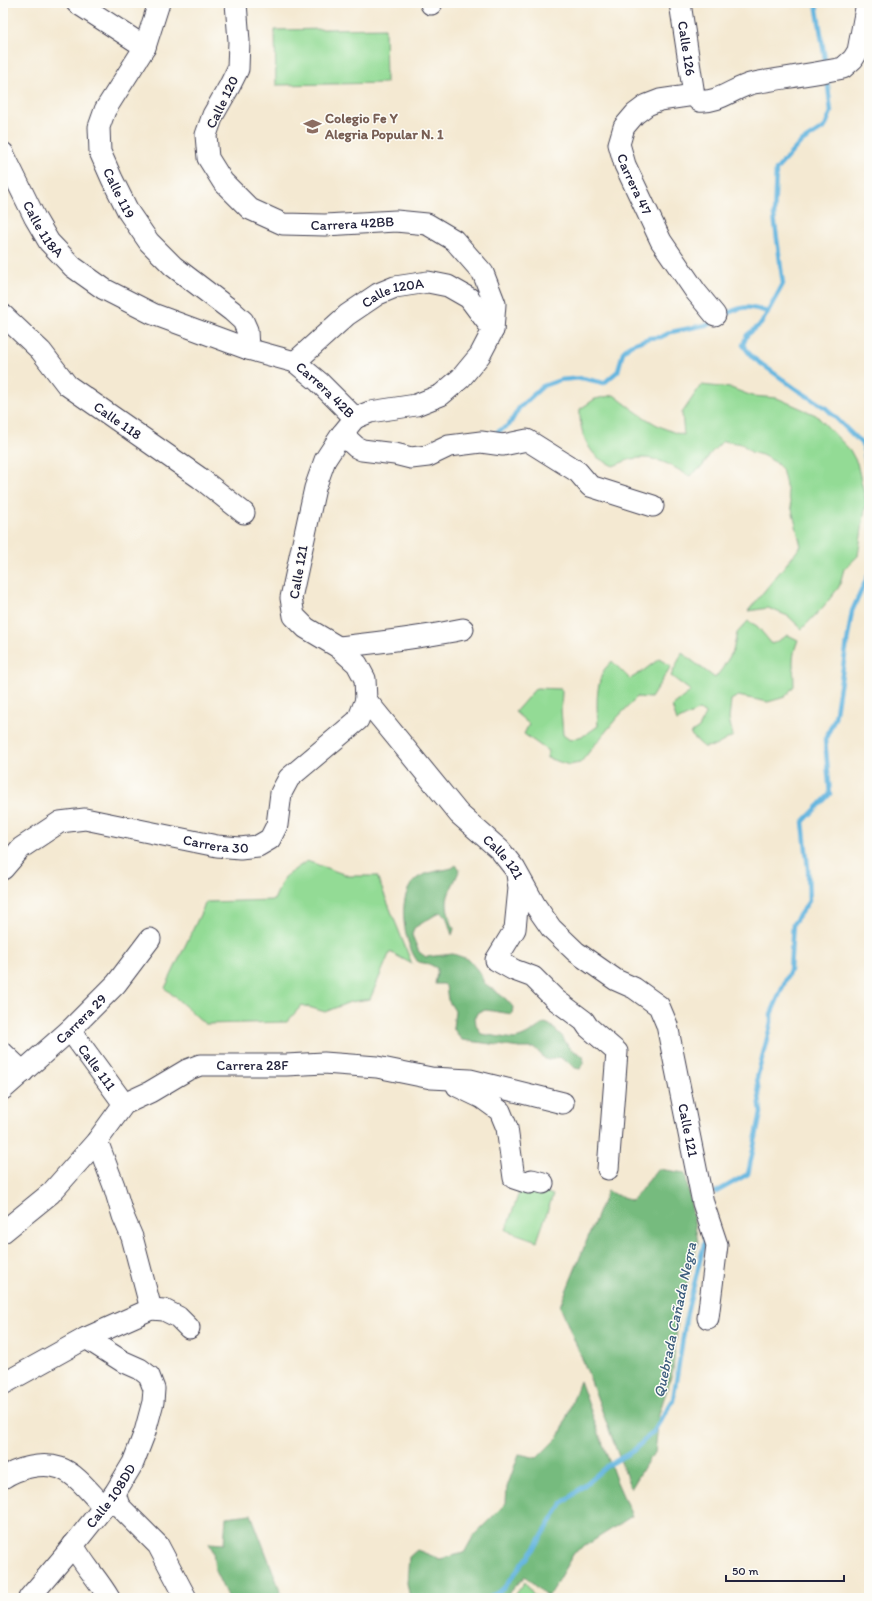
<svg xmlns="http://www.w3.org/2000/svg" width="872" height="1601" viewBox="0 0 872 1601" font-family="Itim,sans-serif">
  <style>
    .green { fill: #93db95; stroke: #5a7e68 }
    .forest { fill: #76bb7e; stroke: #4c6e5c }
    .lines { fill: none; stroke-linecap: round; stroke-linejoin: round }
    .stream { stroke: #64b5df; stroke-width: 4.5 }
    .minor-casing { stroke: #424052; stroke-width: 23 }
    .minor { stroke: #fff; stroke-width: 21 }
    .labels { text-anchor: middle; stroke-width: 3; stroke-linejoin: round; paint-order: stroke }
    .street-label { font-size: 14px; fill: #22223b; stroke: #fdfcf7 }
    .education-label { font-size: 14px; font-weight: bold; fill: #785e54; stroke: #fdfcf7; text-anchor: start }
    .water-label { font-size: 15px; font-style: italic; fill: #3c5d7d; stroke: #fdfcf7 }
  </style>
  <rect width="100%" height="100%" fill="#fdfcf7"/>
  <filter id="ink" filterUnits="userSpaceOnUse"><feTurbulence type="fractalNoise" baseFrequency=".025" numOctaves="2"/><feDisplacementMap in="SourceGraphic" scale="8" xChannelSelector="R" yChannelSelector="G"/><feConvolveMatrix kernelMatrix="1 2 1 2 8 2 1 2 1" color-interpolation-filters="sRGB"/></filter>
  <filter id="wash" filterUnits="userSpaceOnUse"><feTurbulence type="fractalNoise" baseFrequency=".012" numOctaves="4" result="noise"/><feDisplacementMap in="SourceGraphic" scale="16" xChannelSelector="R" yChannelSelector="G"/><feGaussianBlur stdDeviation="0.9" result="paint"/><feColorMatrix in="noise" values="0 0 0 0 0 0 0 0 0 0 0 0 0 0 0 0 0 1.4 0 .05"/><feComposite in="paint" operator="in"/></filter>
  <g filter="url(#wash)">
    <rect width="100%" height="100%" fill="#f4e9d2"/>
    <path class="green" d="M385 28 386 83 276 85 275 30Z
      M701 385 731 388 752 396 777 398 816 415 850 450 857 463 866 502 858 556 844 569 839 587 824 606 802 629 788 616 768 608 748 611 801 546 782 469 775 462 762 455 751 452 742 444 723 441 710 454 702 467 689 476C674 467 659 457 640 458 631 458 621 463 613 466 608 463 600 460 596 456 584 444 579 425 580 409L595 399 614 395C636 412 657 429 684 435L682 413Z
      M748 621 757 626 772 644 788 635 798 640C790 660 794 666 794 686L785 697 768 702 738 696 731 700 729 719 733 736 715 746 704 747 690 734 699 728 706 714 699 710 677 721 672 706 691 691 671 676 682 653 715 678 722 669 733 651 737 633Z
      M659 659 671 666 651 698 637 697 616 719 580 763 569 765 547 758 548 751 524 734 529 724 515 712 536 688 561 689 562 692 561 709 563 735 570 740 585 735 598 726C597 708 595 687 604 670 606 667 610 664 612 661L630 679 643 671Z
      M307 861 349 876H377L412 964 390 952 370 999 350 1002 325 1012 302 1005 287 1022 205 1024 165 988 206 902 274 900 284 877Z
      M522 1184 553 1195 537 1241 506 1230Z
      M525 1582 536 1598H513Z"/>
    <path class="forest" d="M456 865 460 869C448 898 441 897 454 929L452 935 446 916 440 912 414 928 412 935 419 952 426 957 453 954 468 959 480 973 484 983 506 999 513 1007 512 1014 486 1010 478 1012 475 1017 476 1025 481 1034 514 1039C527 1037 534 1029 545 1023L550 1025 562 1036 569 1048 583 1056 584 1062 580 1069 575 1068 571 1064 559 1057 549 1060 545 1059 535 1048H520L462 1040 453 1028 455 1011 448 1000 446 986 444 984H435L437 972V968L429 964 418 962C404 944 396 899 414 881 422 872 441 871 452 868Z
      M658 1169 685 1173 698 1242 678 1316 673 1370 659 1414 655 1453 649 1459 631 1489 588 1373 560 1306 607 1191 632 1201Z
      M580 1381 616 1480 632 1516 574 1553 548 1597 525 1576 505 1598H410L407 1583 409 1557 417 1550 440 1559 464 1553 474 1535 506 1503 507 1487 519 1454 537 1458 560 1435Z
      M251 1514 283 1598H228L215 1571 213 1551 209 1543 224 1544 226 1517Z"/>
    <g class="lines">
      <path class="stream" d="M816 3 826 66
        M827 77 831 112 825 127 800 143 776 170 774 216 783 284 761 324 747 335 743 345 752 357 796 389 826 408 863 445 869 481
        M721 317C740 306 746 305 768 312
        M491 436 509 425 519 408 543 386 560 380 582 378 604 383 618 371 623 352 630 345 649 338 661 337 671 332 710 324 714 321
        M716 1192 748 1174 761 1113 757 1078 771 1023V1014L790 970 793 924 809 901 808 868 803 822 830 794 825 740 835 718 852 611 869 574
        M489 1598 503 1589 534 1549 562 1504 607 1466 633 1451 654 1431 673 1400 687 1313 705 1240 704 1236"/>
    </g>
  </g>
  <g filter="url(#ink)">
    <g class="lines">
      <defs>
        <g id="minor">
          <path d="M77 3 145 47"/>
          <path id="s1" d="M159 3 145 47 105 110 99 127 100 152 112 179 129 213 149 242 173 266 232 311 243 321 247 330 248 349"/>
          <path id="s2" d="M236 3 239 41 238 69 229 87 213 115 206 135 208 158 223 182 250 209 283 224 325 225 396 221 427 224 454 240 483 273 495 304 493 330 480 355 461 378 441 395 416 405 370 412 355 418"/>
          <path id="s3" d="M680 3 694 95 699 101C720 103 734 87 754 83 783 78 813 74 843 68L853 59 858 51 867 3"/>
          <path d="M431 4 432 3"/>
          <path id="s4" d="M694 95 660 100 647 105 635 114 624 127 619 144 625 165 661 241 696 292 715 315"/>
          <path id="s5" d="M3 153 35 218 49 242 73 267 104 289 153 314 248 349 295 362 319 382 355 418"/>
          <path id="s6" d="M3 315 41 351 67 385 200 478 244 513"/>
          <path id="s7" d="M295 362 347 315 378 294 395 287 428 282 448 286 469 298 493 330"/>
          <path id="s8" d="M355 418 342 434 325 460 315 488 291 598 294 616 306 628 338 647 357 664 365 679 366 700 459 814 500 850 515 869 535 905 551 928 576 952 616 980 634 988 659 1006 667 1025 703 1203 717 1245 708 1318"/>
          <path d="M342 434 356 447 362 450 395 454 411 458 428 456 449 446 481 442 503 445 527 440 578 472 590 486 653 506"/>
          <path d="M338 647C380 642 422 638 463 629"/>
          <path id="s9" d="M3 869 21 848 60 822 85 819 217 846 240 848 258 846 270 839 277 825 281 793 289 778 358 720 366 700"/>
          <path d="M517 874 519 888 515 929 496 960 514 970 533 977 556 1000 584 1021 588 1027 617 1052 608 1169"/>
          <path id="s10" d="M70 1030 124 1104"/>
          <path d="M3 1053 23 1072"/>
          <path d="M457 1086 482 1098 500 1111 507 1128 514 1178 529 1183 532 1180 543 1183"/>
          <path id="s11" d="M3 1089 70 1030 116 984 150 939"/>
          <path d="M97 1141 114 1186 123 1216 132 1237 151 1309"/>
          <path id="s12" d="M3 1232 51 1193 97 1141 124 1104 150 1092 187 1070 200 1065H286L324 1063 377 1067 431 1078 470 1080 563 1103"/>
          <path d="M3 1384 86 1338 151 1309 164 1310 178 1317 189 1328"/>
          <path d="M3 1478C18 1468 42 1462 60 1468 77 1474 91 1494 104 1507"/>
          <path d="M115 1493 119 1506 158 1545 186 1598"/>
          <path d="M73 1545C83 1564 98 1579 109 1598"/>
          <path id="s13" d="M29 1598 63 1558 115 1493 133 1463 145 1432 153 1402 154 1389 149 1376 140 1369 122 1361 86 1338"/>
        </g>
      </defs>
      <use href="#minor" class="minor-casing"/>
      <use href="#minor" class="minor"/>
    </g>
  </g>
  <defs>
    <symbol id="school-bare" viewBox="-9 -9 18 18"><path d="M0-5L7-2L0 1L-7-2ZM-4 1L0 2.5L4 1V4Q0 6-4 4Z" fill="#8d6e63" stroke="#fdfcf7" stroke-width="2.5" paint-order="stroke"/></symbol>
  </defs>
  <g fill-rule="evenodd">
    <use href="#school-bare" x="300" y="114" width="25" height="25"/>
  </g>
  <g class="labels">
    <g class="street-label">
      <text dy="5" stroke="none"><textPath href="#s3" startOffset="46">Calle 126</textPath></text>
      <text transform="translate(222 102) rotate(-64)" y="5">Calle 120</text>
      <text dy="5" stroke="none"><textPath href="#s4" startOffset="141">Carrera 47</textPath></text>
      <text dy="5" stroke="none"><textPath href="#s1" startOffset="209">Calle 119</textPath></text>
      <text dy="5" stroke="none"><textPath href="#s2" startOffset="335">Carrera 42BB</textPath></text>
      <text dy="5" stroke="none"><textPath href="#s5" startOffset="86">Calle 118A</textPath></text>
      <text dy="5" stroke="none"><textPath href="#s7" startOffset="122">Calle 120A</textPath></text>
      <text dy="5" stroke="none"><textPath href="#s5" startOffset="419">Carrera 42B</textPath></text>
      <text dy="5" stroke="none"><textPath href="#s6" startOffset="157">Calle 118</textPath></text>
      <text transform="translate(298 572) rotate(-80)" y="5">Calle 121</text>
      <text dy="5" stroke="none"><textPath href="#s9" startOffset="233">Carrera 30</textPath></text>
      <text dy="5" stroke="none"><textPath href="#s8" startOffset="539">Calle 121</textPath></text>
      <text dy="5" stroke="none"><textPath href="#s11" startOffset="105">Carrera 29</textPath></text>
      <text dy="5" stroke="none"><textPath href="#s12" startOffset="315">Carrera 28F</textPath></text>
      <text dy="5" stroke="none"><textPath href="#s10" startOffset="46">Calle 111</textPath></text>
      <text dy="5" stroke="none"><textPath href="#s8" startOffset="887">Calle 121</textPath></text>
      <text dy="5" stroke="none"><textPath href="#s13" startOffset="131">Calle 108DD</textPath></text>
    </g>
    <g class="education-label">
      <text x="325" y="123">Colegio Fe Y<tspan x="325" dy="16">Alegria Popular N. 1</tspan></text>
    </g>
    <g class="water-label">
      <text transform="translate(675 1320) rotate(-78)" y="5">Quebrada Cañada Negra</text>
    </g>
  </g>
  <rect width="872" height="1601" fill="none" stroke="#fdfcf7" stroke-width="16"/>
  <path d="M726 1575v6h118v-6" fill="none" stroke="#22223b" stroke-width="2"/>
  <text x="732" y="1575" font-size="12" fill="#22223b" stroke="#fdfcf7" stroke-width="3" paint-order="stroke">50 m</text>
</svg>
